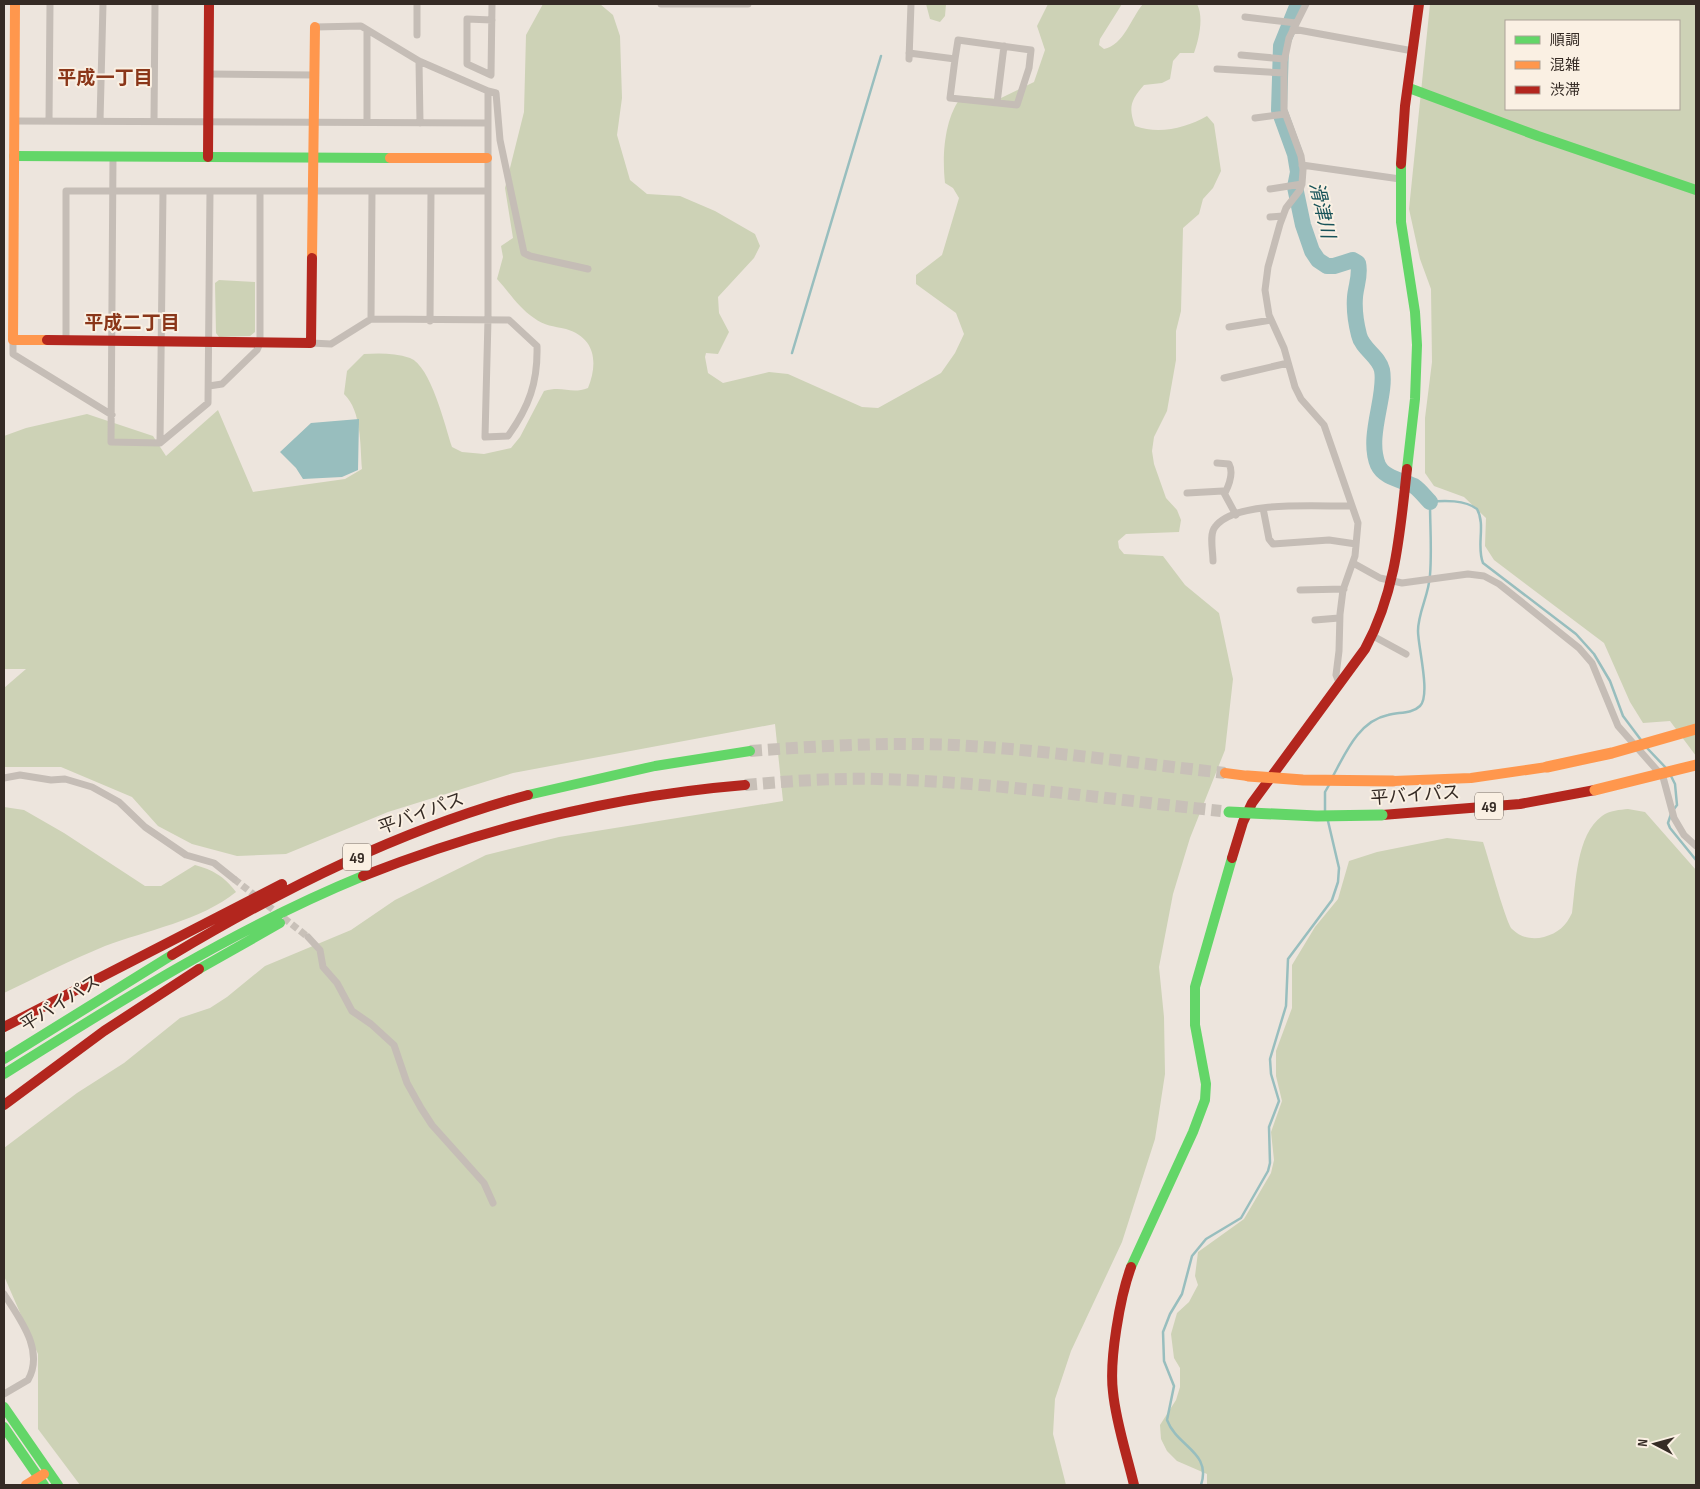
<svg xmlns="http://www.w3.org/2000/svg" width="1700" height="1489" viewBox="0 0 1700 1489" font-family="'Sofia Sans Condensed','Noto Sans JP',sans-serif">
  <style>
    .green { fill: #cdd2b6; fill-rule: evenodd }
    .water { fill: #98bebe }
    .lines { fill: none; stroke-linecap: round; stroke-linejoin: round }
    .stream { stroke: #98bebe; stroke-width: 2.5 }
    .river { stroke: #98bebe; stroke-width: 16 }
    .street-tunnel { stroke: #c8c0b8; stroke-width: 7; stroke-dasharray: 7 3.5; stroke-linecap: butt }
    .highway-tunnel { stroke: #c8c0b8; stroke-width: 12; stroke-dasharray: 12 6; stroke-linecap: butt }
    .street { stroke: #c5bdb6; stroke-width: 7 }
    .fast { stroke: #63d668; stroke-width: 10 }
    .slow { stroke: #ff974d; stroke-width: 10 }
    .jam { stroke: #b3261e; stroke-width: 10 }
    .fast-bridge { stroke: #63d668; stroke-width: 11 }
    .slow-bridge { stroke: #ff974d; stroke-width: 11 }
    .labels { text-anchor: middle; stroke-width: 4; stroke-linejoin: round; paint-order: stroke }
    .shield { fill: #faf0e3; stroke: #70665e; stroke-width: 1 }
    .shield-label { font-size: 16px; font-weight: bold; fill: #352b25 }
    .street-label { font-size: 18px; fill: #352b25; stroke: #faf0e3 }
    .neighbourhood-label { font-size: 19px; font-weight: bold; fill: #8a3619; stroke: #faf0e3 }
    .water-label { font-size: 19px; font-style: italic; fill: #185359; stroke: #faf0e3 }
  </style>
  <rect width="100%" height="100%" fill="#ede5dd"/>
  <path class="green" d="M543 4H600L613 15 620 36 622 98 617 135 630 180 647 194 680 196 715 211 755 234 760 246 754 258 718 297 719 313 729 332 718 354 706 353 705 357 708 373 723 383 769 372 788 374 862 407 878 408 941 373 955 353 964 334 956 313 916 284V275L942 255 959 198 953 188 945 183C942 156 944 118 962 96L999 99 1034 82 1045 50 1037 26 1048 4H1122L1100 39 1099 45 1104 49C1124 45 1131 18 1143 4H1197C1204 17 1199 39 1194 53H1180L1173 61 1170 79 1162 83 1144 85C1131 100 1128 107 1135 126 1159 135 1186 128 1207 116L1214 124 1221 171 1213 188 1203 199 1199 214 1183 228 1181 311 1176 331V360L1167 411 1154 437 1152 451 1154 464 1166 498 1177 510 1181 520 1179 532 1126 534 1118 541 1119 548 1124 554 1163 556 1185 585 1219 613 1233 679 1225 750 1190 838 1173 894 1159 967 1164 1017 1165 1074 1155 1139 1122 1242 1071 1351 1055 1399 1053 1434 1066 1485H80L38 1429V1354L4 1276V1148L77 1093 124 1063 180 1018 210 1008 227 997 265 966 351 930 395 900 486 855 559 837 783 801 775 724 513 773 388 812 286 854 237 856 192 844 158 826 132 797 61 767H4V688L26 669H4V436L26 428 87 414 153 436 166 456 218 410 253 492 345 479 362 469C360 446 362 411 344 394L347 371 364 354C380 353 395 353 410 358 431 366 445 426 452 447L462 452 484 454 511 448 520 437 544 391C564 385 570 395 588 388 598 363 596 338 566 329 553 326 545 326 534 318 519 308 509 292 497 279L503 257 501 246 513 238 505 188 524 112 526 35Z
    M926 4H946L945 16 940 22 930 19Z
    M1430 4H1696V756L1670 721 1643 723 1630 702 1604 643 1494 560 1485 546 1486 518 1464 497 1434 486 1425 473V418L1432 362 1431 289 1420 259 1409 209ZM1506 21H1679V109H1506Z
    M219 280 255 282V332L250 336 219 337 216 333 215 283Z
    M4 807 24 810 64 833 145 886H161L195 865C213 870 224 876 236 892 202 920 145 931 105 946 71 960 37 977 4 993Z
    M1628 809 1645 812 1696 870V1485H1207V1474L1177 1461 1167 1451 1161 1439 1160 1425 1176 1400 1180 1387V1368L1174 1358 1171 1334 1177 1313 1189 1302 1198 1285 1195 1276 1198 1252 1244 1219 1271 1173 1274 1160 1271 1132 1282 1101 1276 1076V1051L1292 1008V965L1315 927 1338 899 1349 861 1377 852 1447 838 1483 842C1488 856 1506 923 1512 929 1521 938 1533 940 1544 937 1558 933 1566 926 1572 913 1576 884 1576 835 1602 816 1610 810 1620 810 1628 809Z"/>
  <path class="water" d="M359 419 358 470 342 477 303 479 296 468 280 452 311 423Z"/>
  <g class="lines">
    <path class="stream" d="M792 353 881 56
      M1647 748 1666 768
      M1670 774 1675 784 1677 805 1674 809
      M1333 776C1346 752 1359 721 1388 715 1398 712 1412 714 1420 706 1431 695 1418 647 1418 631 1418 612 1429 595 1430 575 1432 551 1430 526 1430 502 1444 500 1465 500 1477 509 1486 525 1476 546 1483 563L1576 634 1594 654 1610 681 1623 716 1641 740
      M1325 811V792L1329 785
      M1671 814 1668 823 1670 828 1696 860
      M1201 1485C1212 1452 1177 1447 1167 1420L1174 1386 1164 1361 1163 1332 1170 1314 1182 1294 1192 1256 1206 1239 1241 1218 1268 1171 1270 1163 1269 1127 1279 1101 1271 1074 1270 1059 1286 1006 1288 959 1332 900 1338 882 1339 868 1328 821"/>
    <path class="river" d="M1298 4 1281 46 1279 110 1295 154 1298 172 1295 187 1303 225 1312 251 1318 260 1327 266H1334L1353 260 1358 263C1361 275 1356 285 1355 297 1354 309 1356 323 1359 335 1362 349 1379 356 1382 370 1387 396 1366 436 1378 465 1384 478 1402 480 1414 486 1420 490 1425 497 1430 502"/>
    <path class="street-tunnel" d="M234 879 308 937"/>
    <path class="highway-tunnel" d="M750 751C818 746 886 742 954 745 1044 750 1135 763 1225 773
      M745 785C789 781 833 778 878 779 993 782 1107 799 1221 811"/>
    <path class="street" d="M661 4H748
      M1306 4 1289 38 1284 62V110L1301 156 1303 170 1302 184 1300 190 1286 208 1280 224 1268 267 1265 290 1269 315 1284 348 1295 387 1301 399 1324 425 1358 523 1355 556 1343 590 1340 614 1339 651 1336 675 1340 685
      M1245 17 1296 23
      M492 20 467 19V64L491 75 492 4
      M1293 29 1413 51
      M367 30V122
      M417 35V4
      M909 53 955 59 958 40 1031 50 1029 68 1017 105 950 98 955 59
      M1241 55 1284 59
      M909 59 911 4
      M419 61 420 123
      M1217 69 1284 73
      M209 74 314 75
      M488 91 496 93 500 140 524 253 530 256 588 269
      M997 103 1004 46
      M1255 118 1285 114
      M14 121 488 123
      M49 121 50 4
      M100 121 103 4
      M154 121 155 4
      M113 156 111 442 160 443 208 403 210 191
      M1302 165 1400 179
      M1270 189 1302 184
      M1270 217 1283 216
      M371 319 372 191
      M430 321 431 191
      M1229 327 1271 320
      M13 340V354L112 415
      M66 341V191H486
      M311 343 331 344 371 319 509 320 537 346C538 382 529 407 508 436L485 437 488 319V91L419 61 361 26 315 27
      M1224 378 1288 363
      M209 386 222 384 257 350 260 343V191
      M160 443 163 191
      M1217 463 1229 464C1234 473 1229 485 1225 493
      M1187 493 1223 491 1236 515
      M1263 508 1269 539 1273 544 1329 540 1356 544
      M1213 561C1213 551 1209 534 1215 527 1235 499 1322 507 1352 506
      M1353 563 1380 578 1402 583 1468 574 1484 576 1499 584 1579 648 1592 663 1618 726 1663 777 1674 818 1684 835 1696 846
      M1300 590 1344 589
      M1315 620 1339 618
      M1373 636 1406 654
      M4 778 20 775 51 780 65 779 92 787 119 802 145 827 186 855 214 863 234 879
      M308 937 320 950 323 967 337 983 352 1011 371 1024 394 1045 407 1083 421 1108 432 1125 484 1183 493 1203
      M4 1294C19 1318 45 1350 28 1380L4 1394"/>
    <path class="fast" d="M1409 88 1538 136 1696 190
      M14 156 390 158
      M1401 164V222L1415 312 1417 345 1415 399 1407 469
      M528 795 655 766 750 751
      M199 969 280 923
      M4 1059 172 955
      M4 1074C120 1001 236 928 363 876
      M1131 1267 1193 1132 1205 1100 1206 1084 1195 1025V987L1232 858
      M4 1407 58 1485
      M4 1427 44 1485"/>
    <path class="slow" d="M15 4 13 340H47
      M390 158H487
      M312 258 315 27
      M1225 773 1248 776
      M1393 781 1471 778 1547 767
      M26 1485 44 1474"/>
    <path class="jam" d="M208 157 209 4
      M1401 164 1405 106 1419 4
      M47 340 311 343 312 258
      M1382 815 1520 804 1595 790
      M1232 858 1243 822 1252 803 1365 649C1396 592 1400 532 1407 469
      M363 876C487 827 612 796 745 785
      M172 955C284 888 402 829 528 795
      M4 1027 282 884
      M4 1105 104 1031 199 969
      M1131 1267C1120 1297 1109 1360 1113 1392 1116 1423 1127 1455 1134 1485"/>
    <path class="fast-bridge" d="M1229 812 1317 816 1382 815"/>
    <path class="slow-bridge" d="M1547 767 1612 753 1696 729
      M1248 776 1303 780 1393 781
      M1595 790 1696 765"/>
  </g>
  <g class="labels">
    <g class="shield">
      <rect x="1475" y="792.5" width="28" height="27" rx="4"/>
      <rect x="343" y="843.5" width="28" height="27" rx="4"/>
    </g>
    <g class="shield-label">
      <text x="1489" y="812">49</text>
      <text x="357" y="863">49</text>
    </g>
    <g class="street-label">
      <text transform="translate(1415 795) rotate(-4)" y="6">平バイパス</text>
      <text transform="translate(421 813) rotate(-20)" y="6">平バイパス</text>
      <text transform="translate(60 1003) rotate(-32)" y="6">平バイパス</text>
    </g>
    <g class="neighbourhood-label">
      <text x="105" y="84">平成一丁目</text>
      <text x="132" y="329">平成二丁目</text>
    </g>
    <g class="water-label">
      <text transform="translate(1323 210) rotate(77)" y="7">滑津川</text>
    </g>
  </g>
  <rect width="1700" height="1489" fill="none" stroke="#352b25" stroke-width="10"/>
  <rect x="1505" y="20" width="175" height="90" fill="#faf0e3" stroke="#aba197"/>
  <rect x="1515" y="36" width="25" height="8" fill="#63d668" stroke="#aba197"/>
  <text x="1550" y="45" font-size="15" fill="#352b25">順調</text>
  <rect x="1515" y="61" width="25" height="8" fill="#ff974d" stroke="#aba197"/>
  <text x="1550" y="70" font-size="15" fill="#352b25">混雑</text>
  <rect x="1515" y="86" width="25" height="8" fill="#b3261e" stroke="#aba197"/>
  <text x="1550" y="95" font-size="15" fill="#352b25">渋滞</text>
  <g transform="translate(1655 1444) rotate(276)" stroke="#faf0e3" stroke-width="4" paint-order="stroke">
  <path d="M0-4L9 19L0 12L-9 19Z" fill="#352b25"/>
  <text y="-8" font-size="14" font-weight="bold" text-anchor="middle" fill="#352b25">N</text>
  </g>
</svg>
